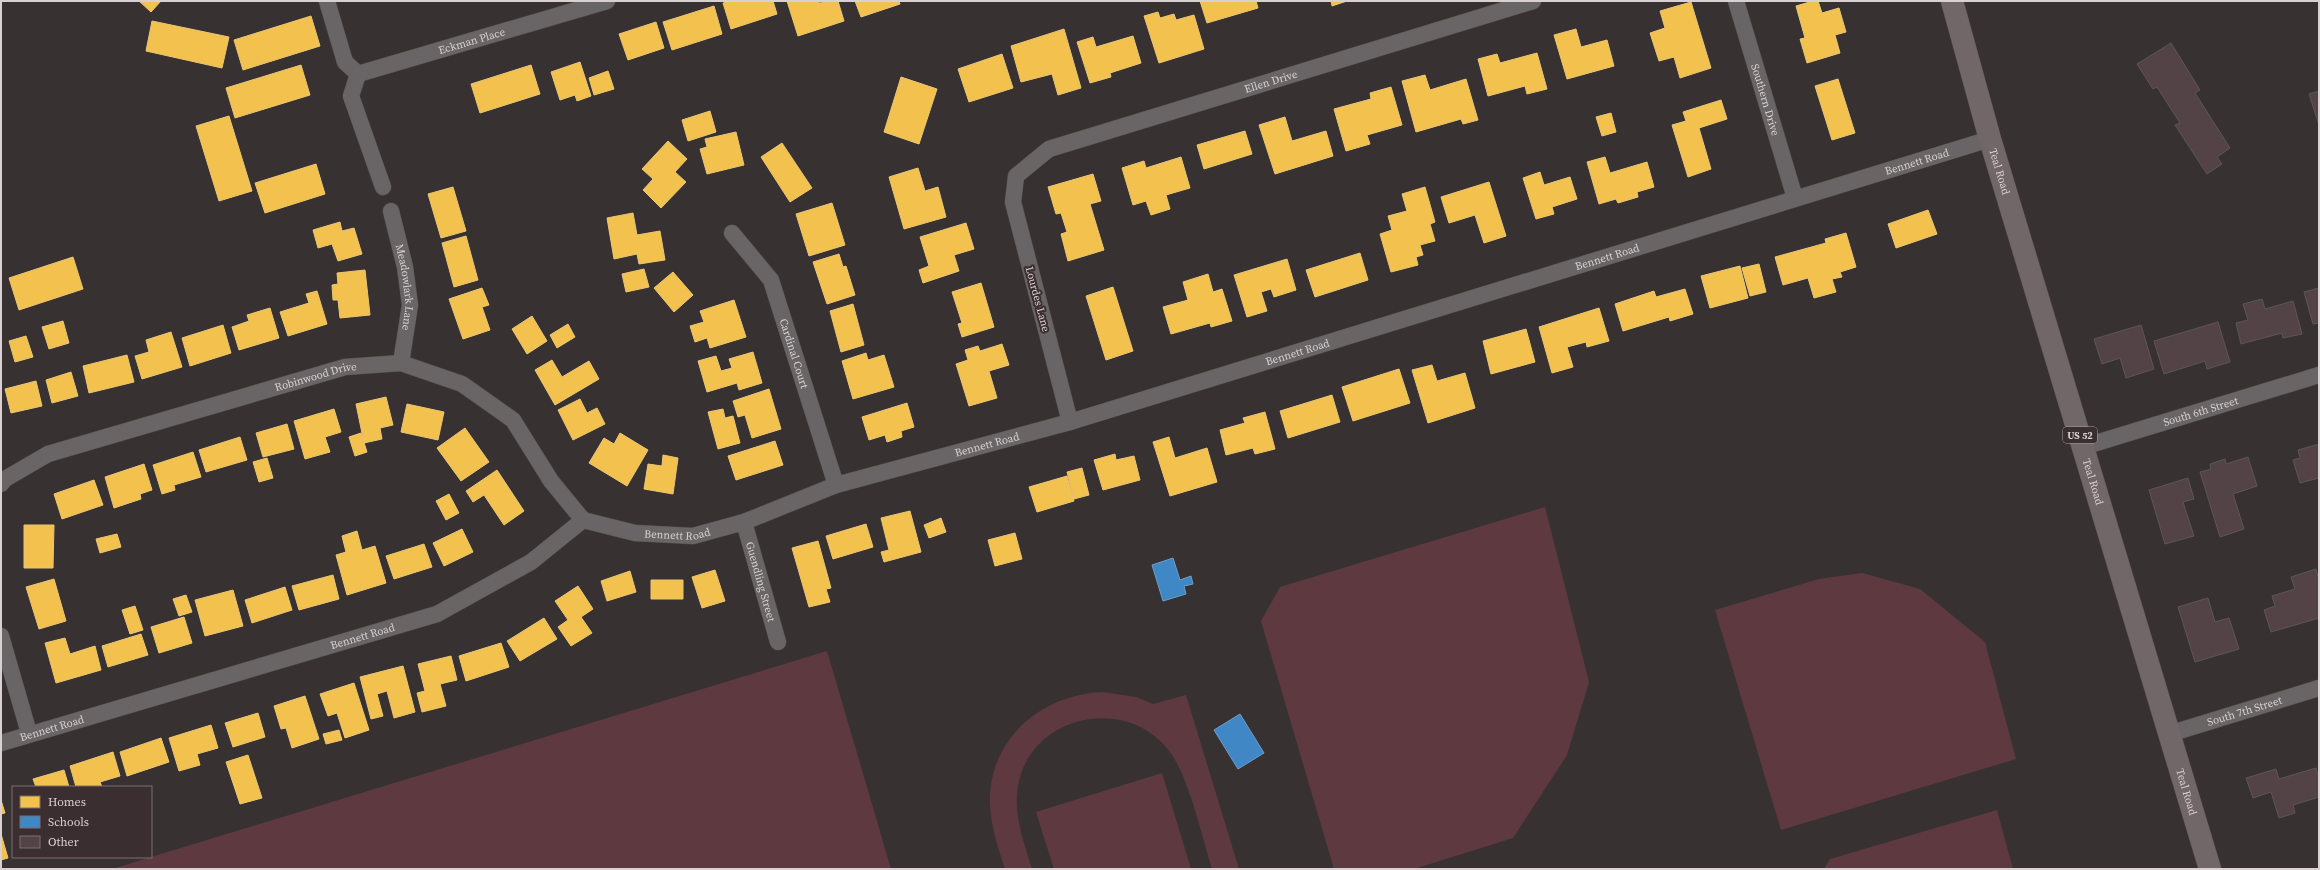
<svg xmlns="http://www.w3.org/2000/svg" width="2320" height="870" viewBox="0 0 2320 870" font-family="'Source Serif 4',serif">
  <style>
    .green { fill: #5e3a40 }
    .homes { fill: #f2c14e; stroke: #eac675 }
    .schools { fill: #3f88c5; stroke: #6d9ec9 }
    .building { fill: #534346; stroke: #5d5657 }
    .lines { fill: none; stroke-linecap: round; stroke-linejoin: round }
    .minor-casing { stroke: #544e4e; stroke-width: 17 }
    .primary-casing { stroke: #544e4e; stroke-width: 23 }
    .minor { stroke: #696465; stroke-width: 16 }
    .primary { stroke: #716668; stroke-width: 22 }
    .labels { text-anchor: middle; stroke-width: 4; stroke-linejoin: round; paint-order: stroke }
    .shield { fill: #3b2e30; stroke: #aa9fa1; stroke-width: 1 }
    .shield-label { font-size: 10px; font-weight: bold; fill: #d9d0d1 }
    .street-label { font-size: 11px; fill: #d9d0d1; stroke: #3b2e30 }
  </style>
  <rect width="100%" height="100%" fill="#383132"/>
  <path class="green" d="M1545 507 1589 682 1567 755 1513 838 1414 869H1334L1261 621 1280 587Z
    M1862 573 1920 589 1985 642 2016 759 1781 830 1715 610 1819 579Z
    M827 651 891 869H112Z
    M1102 692 1136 697 1153 704 1186 695 1239 869H1212C1202 836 1189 778 1170 752 1128 694 1030 714 1018 786 1013 815 1024 842 1032 869H1005C998 848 991 827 990 804 988 739 1041 695 1102 692Z
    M1162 773 1191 869H1054L1036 812Z
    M1997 810 2013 869H1824L1830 859Z"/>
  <path class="homes" d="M139 1H161L151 12Z
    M731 1H773L777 14 731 29 723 3Z
    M787 1H818L819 3 838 1 844 21 798 36Z
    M855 1H899L900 4 861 17Z
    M1200 1H1256L1258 8 1207 23Z
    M1331 1H1347L1332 6Z
    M1813 1H1818L1822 13 1839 8 1846 32 1835 35 1840 53 1807 63 1800 39 1805 38 1796 6Z
    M1691 2 1711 68 1680 78 1674 57 1659 61 1650 33 1665 28 1660 11Z
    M714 6 722 34 672 50 663 22Z
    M1158 12 1160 18 1174 14 1176 20 1194 15 1204 49 1159 63 1144 16Z
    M311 16 320 46 243 70 234 40Z
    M152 21 229 37 222 68 146 51Z
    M656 22 664 48 628 60 619 34Z
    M1064 29 1081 88 1058 95 1052 74 1021 82 1011 46Z
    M1576 29 1581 47 1607 40 1614 66 1567 79 1554 35Z
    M1133 36 1141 63 1110 73 1111 77 1090 83 1077 42 1093 37 1096 47Z
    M1537 53 1547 89 1527 94 1525 86 1488 96 1478 59 1497 54 1500 63Z
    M1002 54 1013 88 969 102 958 69Z
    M580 62 591 96 577 101 575 95 560 100 551 72Z
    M301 65 310 95 235 118 226 88Z
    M531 65 540 94 480 113 471 84Z
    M608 71 614 89 594 95 589 78Z
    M1425 75 1430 90 1466 79 1478 120 1463 124 1461 119 1416 132 1402 81Z
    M901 77 937 89 919 144 884 132Z
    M1838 79 1855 133 1832 140 1815 86Z
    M1391 87 1402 125 1367 135 1370 144 1346 151 1334 109 1371 99 1370 93Z
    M1721 100 1727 119 1699 128 1711 169 1688 177 1672 125 1686 121 1683 112Z
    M710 111 716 132 688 141 682 120Z
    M1611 113 1616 132 1602 136 1596 117Z
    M229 116 252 191 219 201 196 126Z
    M1285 117 1292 141 1326 131 1333 156 1275 174 1259 125Z
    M1245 131 1252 154 1204 169 1197 145Z
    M736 132 744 165 707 174 700 149 707 147 705 139Z
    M668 141 687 159 675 172 686 182 661 208 643 190 653 179 642 169Z
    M782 143 812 188 790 202 761 157Z
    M1181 157 1190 188 1166 195 1170 209 1151 215 1146 201 1133 205 1122 168 1144 161 1146 168Z
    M1605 157 1610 173 1647 162 1654 187 1637 192 1638 197 1618 203 1616 199 1599 204 1587 162Z
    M316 164 325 194 265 213 255 183Z
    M918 168 925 191 938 187 946 217 904 229 889 177Z
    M1540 172 1544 185 1570 177 1577 199 1552 207 1554 214 1536 219 1523 178Z
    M1093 174 1101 201 1090 204 1104 250 1068 261 1061 234 1067 232 1061 213 1056 214 1048 187Z
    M1489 182 1506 236 1484 243 1475 215 1449 223 1441 197Z
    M453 187 466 231 441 238 428 194Z
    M1425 187 1435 222 1430 224 1435 241 1420 245 1423 255 1416 257 1418 265 1391 272 1380 234 1392 230 1388 216 1407 211 1402 194Z
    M832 203 845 245 809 256 796 214Z
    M1928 210 1937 234 1896 248 1888 224Z
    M633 213 637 235 660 231 665 260 639 264 637 254 614 259 607 218Z
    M340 222 342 231 354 228 362 254 338 261 332 244 318 248 313 230Z
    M966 223 974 249 954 255 959 271 923 283 919 270 929 266 920 237Z
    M1846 233 1856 267 1840 272 1842 277 1832 279 1836 292 1814 298 1808 278 1783 285 1775 257 1826 243 1825 239Z
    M466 236 478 280 454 287 442 243Z
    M1360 253 1368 280 1315 297 1306 270Z
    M839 254 843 267 846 266 855 295 827 304 813 262Z
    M73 257 83 289 19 310 9 278Z
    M1287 259 1296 290 1274 297 1271 289 1261 292 1267 311 1247 317 1234 275Z
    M1759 264 1766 292 1750 296 1742 268Z
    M1740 266 1748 298 1710 308 1701 276Z
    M644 269 649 287 626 292 622 274Z
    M365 270 370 315 340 318 338 300H333L332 285 338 284 337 273Z
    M673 272 693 295 674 312 654 288Z
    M1208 274 1213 292 1222 289 1232 321 1211 327 1210 323 1171 334 1163 307 1188 300 1183 282Z
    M981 283 994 327 962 337 958 324 962 323 952 292Z
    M1113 287 1133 351 1106 360 1086 296Z
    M482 288 489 305 482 307 490 330 463 339 449 299Z
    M1685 289 1693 314 1670 321 1669 317 1623 331 1615 304 1654 291 1656 297Z
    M317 291 327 324 288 336 280 312 309 303 306 294Z
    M734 300 746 337 710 348 707 338 695 342 690 326 704 322 700 311Z
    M853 304 864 345 841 352 830 311Z
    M270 308 279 338 239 350 232 327 249 321 247 315Z
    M1599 308 1609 341 1587 347 1586 342 1567 347 1573 367 1552 373 1539 327Z
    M532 316 547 341 527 354 512 329Z
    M63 321 69 343 49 349 42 327Z
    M568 324 575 337 557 348 550 335Z
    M223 325 231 353 190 366 182 338Z
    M1526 329 1535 362 1491 374 1483 341Z
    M171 332 182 367 142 379 135 356 149 352 146 340Z
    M26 336 33 357 15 362 9 341Z
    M1002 344 1009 365 989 371 997 398 969 406 956 364 968 360 965 350 978 346 980 351Z
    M753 352 762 383 739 390 737 383 707 392 698 361 716 356 721 371 732 368 729 359Z
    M866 353 868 360 884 355 894 387 853 399 842 361Z
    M127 355 134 382 89 393 83 366Z
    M552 360 562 377 589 361 599 379 555 405 535 370Z
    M1432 365 1437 381 1465 373 1475 408 1428 423 1412 370Z
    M1399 369 1410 403 1353 421 1342 387Z
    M71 372 78 396 52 403 46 380Z
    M36 381 42 406 11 413 5 389Z
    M769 389 781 429 752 438 745 415 738 417 733 401Z
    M1332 395 1340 422 1288 438 1280 411Z
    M386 397 393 425 380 428 382 439 364 443 356 404Z
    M580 399 587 413 597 408 605 424 573 440 558 410Z
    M907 403 914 427 901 431 902 437 887 442 885 435 869 440 862 417Z
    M407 404 444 412 438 440 401 432Z
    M334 409 341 432 325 437 330 452 305 459 294 421Z
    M723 409 725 418 733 416 740 443 718 449 708 412Z
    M1265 412 1275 449 1255 454 1253 448 1226 455 1220 430 1245 423 1243 418Z
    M287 424 294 449 263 457 256 433Z
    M465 428 489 462 461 481 437 448Z
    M361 433 367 452 355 456 349 437Z
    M620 433 648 450 627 486 589 463 604 438 614 444Z
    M240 437 247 460 206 472 199 450Z
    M1169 437 1175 458 1207 448 1217 482 1170 496 1153 442Z
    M775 441 783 465 736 480 728 456Z
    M193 452 201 477 174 485 175 490 162 494 153 465Z
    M1115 454 1116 460 1134 456 1140 480 1103 490 1094 460Z
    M663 455 678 458 673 494 644 489 648 464 662 466Z
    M267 458 273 478 259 482 253 462Z
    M144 464 152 490 140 494 141 499 114 508 105 477Z
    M1082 468 1089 495 1074 499 1067 472Z
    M497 470 524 511 504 525 484 495 473 502 466 491Z
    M1067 476 1074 501 1037 512 1029 487Z
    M94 480 103 505 62 519 54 494Z
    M449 494 459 513 446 520 436 501Z
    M910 511 921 552 884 562 881 552 889 550 881 518Z
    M941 518 946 532 929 538 924 525Z
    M866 524 873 547 833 559 826 536Z
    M24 525H54L53 568H24Z
    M462 529 473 552 444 566 433 543Z
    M357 531 362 550 375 546 386 583 347 595 336 555 346 552 342 536Z
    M1015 533 1022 559 995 566 988 540Z
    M117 534 121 547 100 553 96 539Z
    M818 541 831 588 826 589 830 602 809 607 792 548Z
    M424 544 432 567 394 579 386 556Z
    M715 570 725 601 702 608 692 577Z
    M630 571 636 592 607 601 601 581Z
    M333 575 339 599 299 610 292 586Z
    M54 579 66 621 39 629 26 587Z
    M651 580H683V599H651Z
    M578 586 593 609 581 617 592 633 571 646 558 627 568 620 555 601Z
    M285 587 292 610 252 623 245 600Z
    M233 590 243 626 205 636 195 600Z
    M186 595 192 612 179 616 173 599Z
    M135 606 143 630 130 634 122 610Z
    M184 617 192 643 159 653 151 627Z
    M544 618 557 639 520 661 507 641Z
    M141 634 148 655 108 667 102 646Z
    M65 638 70 654 95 646 101 670 56 683 45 643Z
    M501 643 509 667 466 681 459 656Z
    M451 656 457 680 440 684 446 706 422 712 417 693 425 691 418 664Z
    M403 666 415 712 394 718 387 691 377 694 383 716 371 719 360 677Z
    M354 683 369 730 345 738 337 713 328 716 320 694Z
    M305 696 319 739 292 748 286 728 281 729 274 706Z
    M258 713 265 737 233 747 225 723Z
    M211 725 218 748 197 754 200 765 179 771 169 738Z
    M339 730 342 740 326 744 323 734Z
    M161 738 169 762 127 776 120 752Z
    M113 752 120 776 100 782 102 787H76L70 766Z
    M248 755 262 798 240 804 226 762Z
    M64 770 69 787H36L33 779Z
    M1 800 5 813 1 814Z
    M1 834 8 858 1 860Z"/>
  <path class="schools" d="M1173 558 1180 580 1191 576 1193 584 1184 586 1186 594 1163 601 1152 565Z
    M1240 714 1264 753 1238 769 1214 730Z"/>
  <path class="building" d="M2171 43 2200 90 2195 93 2230 148 2217 157 2222 164 2207 174 2175 125 2180 123 2157 87 2153 89 2137 64Z
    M2319 91V125L2309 94Z
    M2319 288V323L2313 324 2304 292Z
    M2262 299 2265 309 2293 301 2302 334 2283 338 2282 333 2241 344 2236 323 2248 320 2243 304Z
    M2218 322 2230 362 2207 369 2205 361 2164 374 2154 341Z
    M2141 325 2154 369 2126 378 2120 358 2102 364 2094 339Z
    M2319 444V478L2300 483 2293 460 2300 458 2298 450Z
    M2248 457 2257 486 2233 494 2244 529 2220 537 2200 472 2211 469 2210 464 2225 459 2226 464Z
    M2188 478 2194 499 2183 502 2194 536 2165 544 2149 490Z
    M2316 569 2319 580V618L2271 632 2264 610 2275 606 2272 596 2295 589 2291 577Z
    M2208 598 2215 622 2229 618 2239 649 2195 662 2178 607Z
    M2316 768 2319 778V797L2293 805 2295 813 2279 818 2271 792 2253 798 2246 778 2276 769 2279 779Z"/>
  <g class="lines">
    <defs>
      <g id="minor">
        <path d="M327 1 345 62 358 74"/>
        <path id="s1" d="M1736 1 1795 198"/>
        <path id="s2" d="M383 187 351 96 358 74 607 1"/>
        <path id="s3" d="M391 211 405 267 410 305 401 363"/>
        <path id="s4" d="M732 233 771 280 836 485"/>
        <path id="s5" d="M1070 422 1013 202 1016 176 1049 149 1533 1"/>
        <path id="s6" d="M2083 447 2319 375"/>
        <path id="s7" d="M1 484 5 479 48 454 345 367 401 363 462 384 513 420 551 481 583 520"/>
        <path id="s8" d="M744 522 778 642"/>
        <path d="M1 636 29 733"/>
        <path id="s9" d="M2169 734 2319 688"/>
        <path id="s10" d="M1 743 437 614 531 562 583 520 635 533 693 536 744 522 836 485 1070 422 1990 139"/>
      </g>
      <g id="primary">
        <path id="s11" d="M1952 1 1990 139 2210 869"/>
      </g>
    </defs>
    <use href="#minor" class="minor-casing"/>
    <use href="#primary" class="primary-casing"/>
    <use href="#minor" class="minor"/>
    <use href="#primary" class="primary"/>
  </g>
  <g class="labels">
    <rect class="shield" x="2063" y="427" width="34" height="16" rx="3"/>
    <g class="shield-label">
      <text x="2080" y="439">US 52</text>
    </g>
    <g class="street-label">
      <text dy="4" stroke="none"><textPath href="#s2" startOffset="238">Eckman Place</textPath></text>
      <text dy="4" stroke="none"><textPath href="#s5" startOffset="528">Ellen Drive</textPath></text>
      <text dy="4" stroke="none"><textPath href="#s1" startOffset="103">Southern Drive</textPath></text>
      <text dy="4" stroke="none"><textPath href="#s10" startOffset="2021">Bennett Road</textPath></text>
      <text dy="4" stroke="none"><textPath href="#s11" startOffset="177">Teal Road</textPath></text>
      <text dy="4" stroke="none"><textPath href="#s10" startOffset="1697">Bennett Road</textPath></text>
      <text dy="4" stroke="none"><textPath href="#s3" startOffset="78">Meadowlark Lane</textPath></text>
      <text transform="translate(1038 299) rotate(75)" y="4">Lourdes Lane</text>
      <text dy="4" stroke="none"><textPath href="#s10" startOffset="1373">Bennett Road</textPath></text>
      <text dy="4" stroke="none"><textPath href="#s4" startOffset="138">Cardinal Court</textPath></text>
      <text dy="4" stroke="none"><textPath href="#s7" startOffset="335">Robinwood Drive</textPath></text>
      <text dy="4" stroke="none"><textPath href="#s6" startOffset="123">South 6th Street</textPath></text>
      <text dy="4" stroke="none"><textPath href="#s10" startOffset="1049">Bennett Road</textPath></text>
      <text dy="4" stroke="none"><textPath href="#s11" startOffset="501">Teal Road</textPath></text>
      <text dy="4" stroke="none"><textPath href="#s10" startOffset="725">Bennett Road</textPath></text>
      <text dy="4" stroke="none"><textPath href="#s8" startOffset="62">Guendling Street</textPath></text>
      <text dy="4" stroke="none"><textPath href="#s10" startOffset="377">Bennett Road</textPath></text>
      <text dy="4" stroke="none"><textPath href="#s9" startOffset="79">South 7th Street</textPath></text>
      <text dy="4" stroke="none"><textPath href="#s10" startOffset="53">Bennett Road</textPath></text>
      <text dy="4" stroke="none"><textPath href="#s11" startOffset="825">Teal Road</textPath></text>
    </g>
  </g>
  <rect width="2320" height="870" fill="none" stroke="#d9d0d1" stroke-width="4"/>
  <rect x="12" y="786" width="140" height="72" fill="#3b2e30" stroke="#7a6f70"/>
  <rect x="20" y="796" width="20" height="12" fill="#f2c14e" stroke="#7a6f70"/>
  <text x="48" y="806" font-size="12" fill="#d9d0d1">Homes</text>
  <rect x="20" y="816" width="20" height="12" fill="#3f88c5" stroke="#7a6f70"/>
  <text x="48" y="826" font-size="12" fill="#d9d0d1">Schools</text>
  <rect x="20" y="836" width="20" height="12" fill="#534346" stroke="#7a6f70"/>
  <text x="48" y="846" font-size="12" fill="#d9d0d1">Other</text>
</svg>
